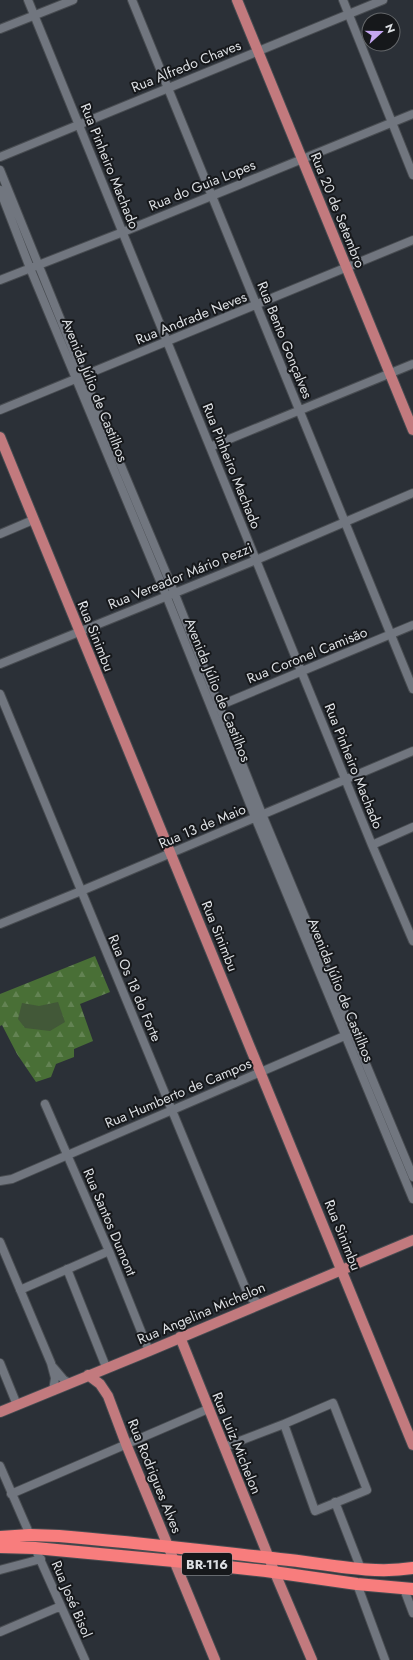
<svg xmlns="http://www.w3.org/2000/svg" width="413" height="1660" viewBox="0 0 413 1660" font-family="Jost,sans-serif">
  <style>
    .forest { fill: url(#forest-firs) }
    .park { fill: #425838 }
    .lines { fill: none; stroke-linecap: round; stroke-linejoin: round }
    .minor-casing { stroke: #484c51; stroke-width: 10 }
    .major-casing { stroke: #484c51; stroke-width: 12 }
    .highway-casing { stroke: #484c51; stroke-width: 14 }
    .minor { stroke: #71767f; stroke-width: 8 }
    .major { stroke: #c27a7e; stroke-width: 10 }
    .highway { stroke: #f87d7d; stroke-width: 12 }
    .labels { text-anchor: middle; stroke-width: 4; stroke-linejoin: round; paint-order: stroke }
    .shield { fill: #16181b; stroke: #a1a3a7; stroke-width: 1 }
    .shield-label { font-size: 13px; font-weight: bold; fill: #dcdfe3 }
    .street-label { font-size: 14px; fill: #dcdfe3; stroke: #16181b }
  </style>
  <defs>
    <pattern id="forest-firs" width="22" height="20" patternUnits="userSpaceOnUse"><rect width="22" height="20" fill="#496f36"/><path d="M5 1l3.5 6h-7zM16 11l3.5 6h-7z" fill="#638353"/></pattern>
  </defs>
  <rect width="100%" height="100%" fill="#2b3037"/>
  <path class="forest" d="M95 956 110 992 80 1004 93 1041 74 1049V1057L56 1064 51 1077 36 1082 17 1054 2 1025 0 1026V994Z"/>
  <path class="park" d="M58 1002 65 1022 50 1031 25 1028 18 1019 22 1003 39 1006Z"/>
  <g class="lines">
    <defs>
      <path id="minor" d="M28 0 372 845 413 941
        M132 0 413 689
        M343 0 413 175
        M0 29 73 0
        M0 157 383 0
        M0 170 83 375 174 592 262 814 413 1177
        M0 190 30 268 166 595 255 817 413 1199
        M0 280 123 232 413 114
        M0 410 413 240
        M210 447 413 364
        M0 534 33 520
        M0 664 256 560 413 493
        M0 694 247 1292 252 1299 260 1304
        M216 707 413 625
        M372 845 413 827
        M0 924 81 891 413 751
        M45 1104 109 1251 149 1351
        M0 1181 12 1179 349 1034
        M0 1242 51 1363 55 1378 53 1391
        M67 1269 106 1367
        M20 1290 109 1251
        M0 1363 17 1405
        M53 1367 64 1380 70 1383
        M224 1447 284 1424 333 1403 367 1490 315 1511 284 1424
        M0 1466 30 1535
        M11 1494 208 1409
        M335 1502 361 1569
        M35 1548 85 1660
        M0 1570 41 1559
        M357 1584 385 1660
        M404 1589 413 1613
        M0 1632 61 1606"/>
      <path id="major" d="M237 0 413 430
        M0 437 413 1445
        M180 1337 275 1573 312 1660
        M88 1375 100 1384 108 1396 126 1444 215 1660
        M0 1412 149 1351 413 1240"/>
      <path id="highway" d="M0 1537 30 1535 59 1536C133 1542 206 1551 280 1559 324 1563 369 1575 413 1568
        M0 1547 35 1548 174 1561 266 1571 357 1584 413 1589"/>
    </defs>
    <use href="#minor" class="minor-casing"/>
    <use href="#major" class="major-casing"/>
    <use href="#highway" class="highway-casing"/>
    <use href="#minor" class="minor"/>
    <use href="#major" class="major"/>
    <use href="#highway" class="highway"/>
  </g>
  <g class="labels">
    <rect class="shield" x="182" y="1553" width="50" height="22" rx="3"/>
    <g class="shield-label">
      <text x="207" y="1569">BR-116</text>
    </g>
    <g class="street-label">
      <text transform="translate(186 66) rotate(-22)" y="5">Rua Alfredo Chaves</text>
      <text transform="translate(110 166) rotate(68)" y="5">Rua Pinheiro Machado</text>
      <text transform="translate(202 185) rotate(-22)" y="5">Rua do Guia Lopes</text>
      <text transform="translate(338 210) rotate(68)" y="5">Rua 20 de Setembro</text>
      <text transform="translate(191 318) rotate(-22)" y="5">Rua Andrade Neves</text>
      <text transform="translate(285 340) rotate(68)" y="5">Rua Bento Gonçalves</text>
      <text transform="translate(95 390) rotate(68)" y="5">Avenida Júlio de Castilhos</text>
      <text transform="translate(232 466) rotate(68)" y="5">Rua Pinheiro Machado</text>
      <text transform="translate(180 576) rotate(-22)" y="5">Rua Vereador Mário Pezzi</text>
      <text transform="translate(96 636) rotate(68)" y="5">Rua Sinimbu</text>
      <text transform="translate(307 655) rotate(-22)" y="5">Rua Coronel Camisão</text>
      <text transform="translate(218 690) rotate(68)" y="5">Avenida Júlio de Castilhos</text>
      <text transform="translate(354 766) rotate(68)" y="5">Rua Pinheiro Machado</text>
      <text transform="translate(202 826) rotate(-23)" y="5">Rua 13 de Maio</text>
      <text transform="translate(220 936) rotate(68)" y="5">Rua Sinimbu</text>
      <text transform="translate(135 988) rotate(67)" y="5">Rua Os 18 do Forte</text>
      <text transform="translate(341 990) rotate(68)" y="5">Avenida Júlio de Castilhos</text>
      <text transform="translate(178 1093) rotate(-23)" y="5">Rua Humberto de Campos</text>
      <text transform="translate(110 1222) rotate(67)" y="5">Rua Santos Dumont</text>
      <text transform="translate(343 1235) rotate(68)" y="5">Rua Sinimbu</text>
      <text transform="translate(201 1313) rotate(-23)" y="5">Rua Angelina Michelon</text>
      <text transform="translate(237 1443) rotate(68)" y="5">Rua Luiz Michelon</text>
      <text transform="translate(155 1476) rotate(68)" y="5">Rua Rodrigues Alves</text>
      <text transform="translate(72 1599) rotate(67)" y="5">Rua José Bisol</text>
    </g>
  </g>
  <g transform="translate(381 32) rotate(69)"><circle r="19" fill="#16181b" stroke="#65686b"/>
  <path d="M0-3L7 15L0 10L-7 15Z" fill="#c5a7f1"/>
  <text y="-6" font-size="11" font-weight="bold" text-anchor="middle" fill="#dcdfe3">N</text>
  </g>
</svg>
